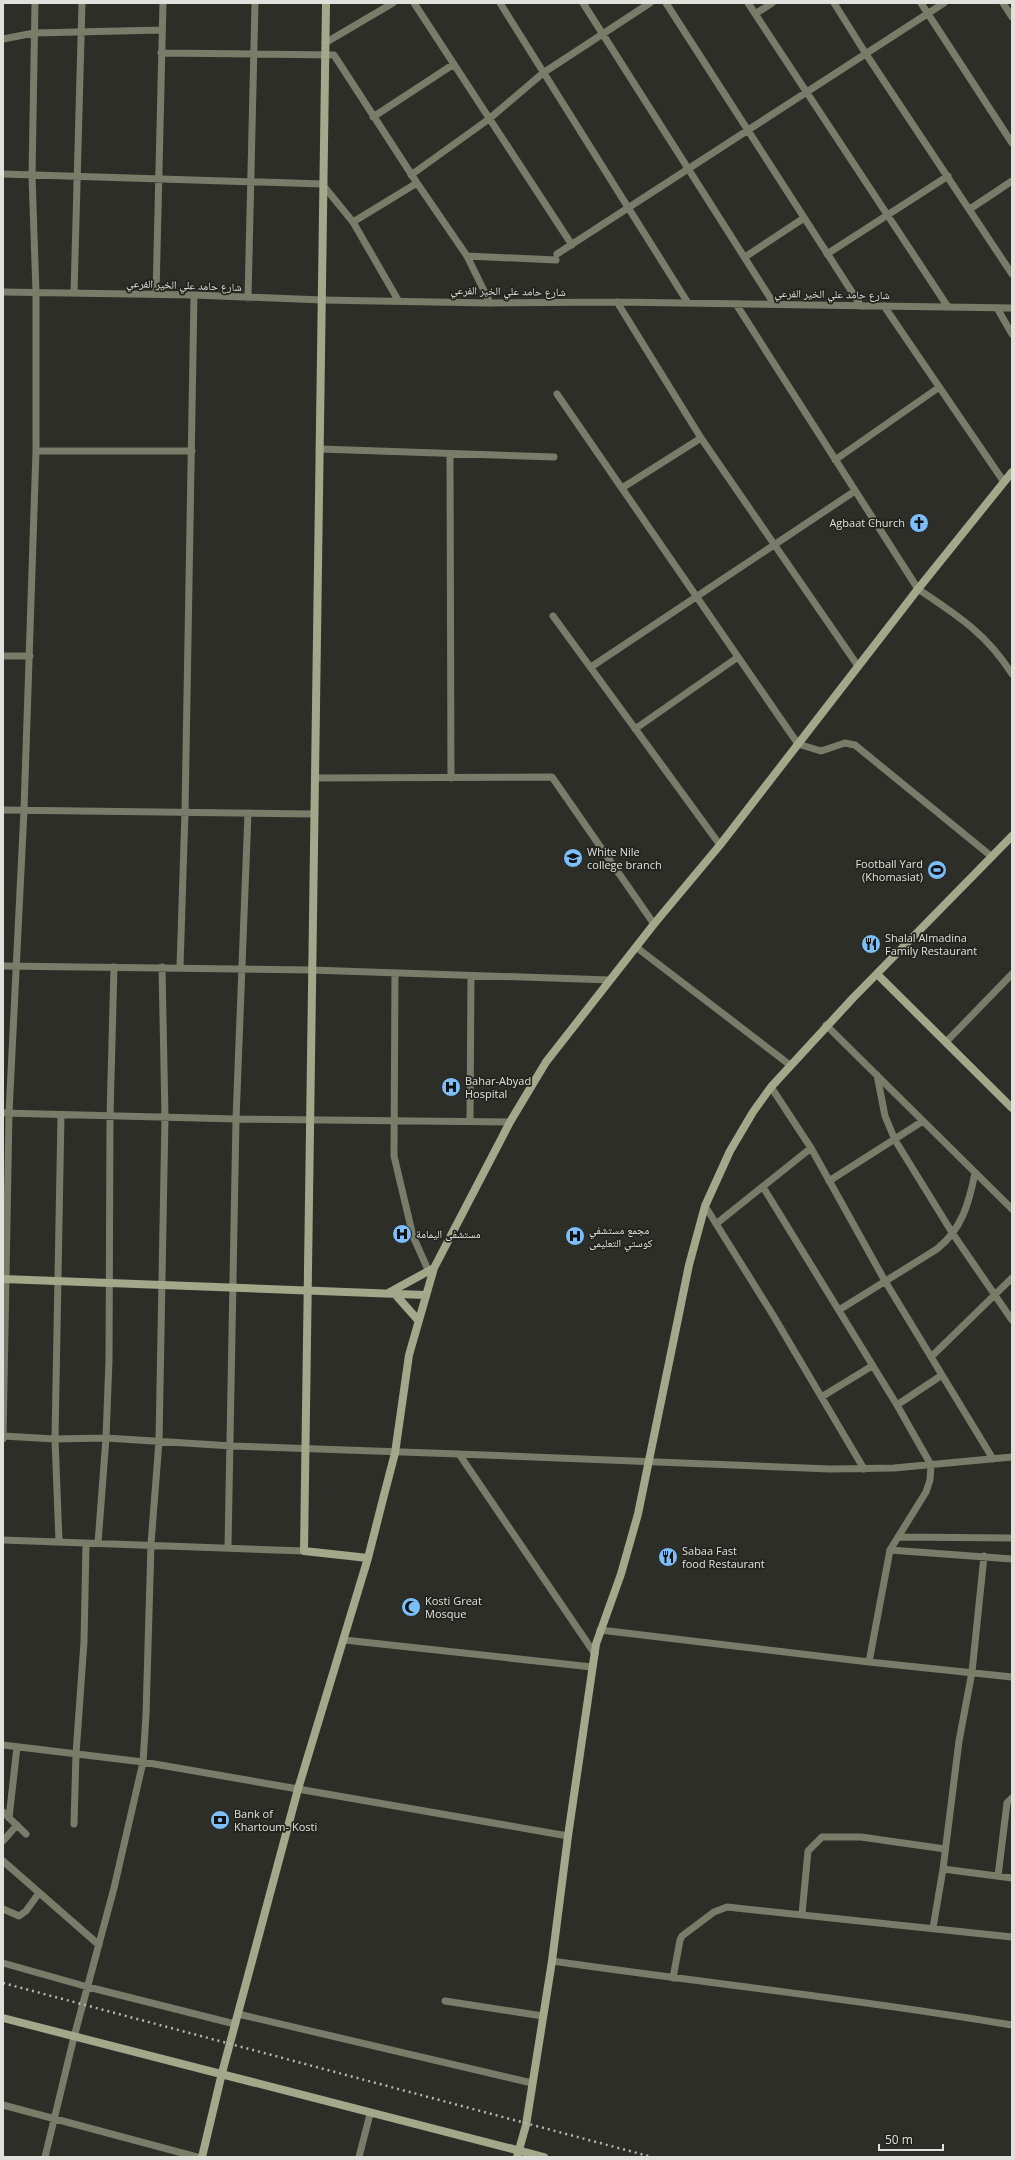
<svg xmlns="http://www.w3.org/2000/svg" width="1015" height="2160" viewBox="0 0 1015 2160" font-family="'Open Sans','Noto Naskh Arabic',sans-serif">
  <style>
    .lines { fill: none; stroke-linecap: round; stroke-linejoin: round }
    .street { stroke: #797c69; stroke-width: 7 }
    .secondary { stroke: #a3a88b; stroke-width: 8 }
    .rail { stroke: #b6b7b2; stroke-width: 2.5; stroke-dasharray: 2 4; stroke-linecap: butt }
    .labels { text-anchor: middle; stroke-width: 3.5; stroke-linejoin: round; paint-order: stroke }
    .street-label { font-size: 11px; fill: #e0e1dd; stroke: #23241e }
    .poi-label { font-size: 11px; fill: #e0e1dd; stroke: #23241e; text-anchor: start }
  </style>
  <rect width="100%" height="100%" fill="#2d2e28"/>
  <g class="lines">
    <path class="street" d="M414 3 572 245
      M500 3 688 303
      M583 3 774 304
      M666 3 861 306
      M748 3 948 307
      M834 3 866 54 1012 274
      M921 3 1012 143
      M1003 3 1012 17
      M755 14 772 3
      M3 39 34 33 162 30
      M325 43 393 3
      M161 53 334 55 417 183 467 256 490 303
      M373 117 454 64
      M3 174 322 184 353 222 398 300
      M411 175 489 119 543 73 650 3
      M970 209 1012 181
      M353 222 417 183
      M557 254 944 3
      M827 254 948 176
      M467 256 556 260
      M745 257 804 218
      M3 292 194 295 322 300 490 303 617 302 1012 308
      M74 293 82 3
      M156 294 163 3
      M248 298 255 3
      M617 302 701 438 858 666
      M736 304 918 589C957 615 987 634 1012 674
      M884 306 1004 482
      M997 308 1012 334
      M557 394 798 744 821 751 845 743 855 745 991 856
      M320 449 554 457
      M36 451H192
      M450 454 451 778
      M835 460 938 388
      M622 488 701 438
      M553 616 720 845
      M3 656H30
      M591 667 855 491
      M635 729 738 657
      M315 778 552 777 654 924
      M3 810 313 814
      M636 947 790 1065
      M3 966 311 970 610 980
      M180 967 185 812 194 295
      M395 973 394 1156 413 1236 429 1272
      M826 1025 1012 1209
      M946 1042 1012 974
      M877 1075 885 1116 895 1140 953 1234 1012 1320
      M771 1087 811 1148 885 1281 993 1459
      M3 1113 236 1119 510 1122
      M470 1121 471 976
      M829 1181 923 1121
      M763 1187 897 1405 931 1465 930 1480 926 1492 890 1550 869 1662
      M705 1206 773 1315 864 1469
      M716 1224 811 1148
      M839 1310 937 1249C962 1229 969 1203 975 1173
      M931 1357 1012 1278
      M823 1396 872 1366
      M897 1405 942 1375
      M3 1436 55 1439 106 1438 232 1446 459 1454 830 1469 894 1468 1012 1457
      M3 1439 9 1113 24 810 36 451V292L32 176 35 3
      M459 1454 595 1654
      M898 1537 1012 1538
      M3 1540 304 1551
      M59 1541 55 1439 61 1115
      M98 1543 106 1438 109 1360 110 1116 114 967
      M228 1547 236 1119 248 813
      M890 1550 1012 1559
      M600 1630 869 1662 1012 1677
      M344 1640 592 1667
      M3 1745 143 1762 568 1836
      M3 1812 26 1834
      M9 1818 17 1747
      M74 1824 76 1754 84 1642 86 1544
      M3 1841 17 1825
      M3 1861 99 1945
      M943 1869 1012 1878
      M998 1876 1007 1803 1012 1798
      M3 1909 19 1916 26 1911 39 1893
      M802 1914 808 1851 822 1837H861L945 1849
      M933 1928 943 1869 959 1741 972 1672 984 1556
      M552 1961C705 1983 859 1999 1012 2025
      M3 1963 88 1987 235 2024
      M673 1978 680 1940 682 1936 714 1912 727 1907 1012 1937
      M445 2001 543 2016
      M238 2014 532 2083
      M3 2105 197 2157
      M45 2157 74 2037 114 1888 143 1762 146 1715 151 1544 159 1441 165 1117 162 967
      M359 2157 370 2114"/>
    <path class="secondary" d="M326 3 304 1551 368 1558
      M877 974 1012 1108
      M3 1279 425 1295
      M390 1292 434 1268
      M394 1293 418 1320
      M3 2018 544 2157
      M202 2157 222 2073 298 1789 368 1558 383 1499 395 1453 409 1355 434 1268 510 1122 546 1062 654 924 720 845 918 589 1012 472
      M517 2157 526 2125 552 1961 568 1836 596 1644 621 1574 638 1514 689 1265 705 1206 730 1151 753 1112 771 1087 853 998 1012 836"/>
    <path class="rail" d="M3 1983 652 2157"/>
  </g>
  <defs>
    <symbol id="church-disc" viewBox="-11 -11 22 22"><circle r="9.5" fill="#7cbef9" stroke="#23241e"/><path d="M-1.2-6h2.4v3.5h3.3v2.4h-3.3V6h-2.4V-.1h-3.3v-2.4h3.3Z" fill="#111"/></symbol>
    <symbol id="university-disc" viewBox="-11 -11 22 22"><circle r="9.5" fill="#7cbef9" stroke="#23241e"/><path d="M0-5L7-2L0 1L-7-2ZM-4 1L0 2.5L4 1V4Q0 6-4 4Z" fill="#111"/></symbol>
    <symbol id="stadium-disc" viewBox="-11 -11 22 22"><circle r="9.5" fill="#7cbef9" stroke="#23241e"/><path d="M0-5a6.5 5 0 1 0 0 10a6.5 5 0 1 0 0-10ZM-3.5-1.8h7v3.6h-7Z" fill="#111"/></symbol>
    <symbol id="restaurant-disc" viewBox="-11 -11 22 22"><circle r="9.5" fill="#7cbef9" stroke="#23241e"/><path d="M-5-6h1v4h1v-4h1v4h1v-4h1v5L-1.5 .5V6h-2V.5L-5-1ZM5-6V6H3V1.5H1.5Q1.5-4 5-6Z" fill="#111"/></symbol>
    <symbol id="hospital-disc" viewBox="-11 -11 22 22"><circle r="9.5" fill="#7cbef9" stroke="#23241e"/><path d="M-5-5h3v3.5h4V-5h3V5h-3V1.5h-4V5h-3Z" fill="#111"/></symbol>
    <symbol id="mosque-disc" viewBox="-11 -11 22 22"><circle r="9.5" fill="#7cbef9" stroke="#23241e"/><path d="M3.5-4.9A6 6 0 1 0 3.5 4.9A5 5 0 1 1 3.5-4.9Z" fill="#111"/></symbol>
    <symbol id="bank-disc" viewBox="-11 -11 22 22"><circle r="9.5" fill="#7cbef9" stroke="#23241e"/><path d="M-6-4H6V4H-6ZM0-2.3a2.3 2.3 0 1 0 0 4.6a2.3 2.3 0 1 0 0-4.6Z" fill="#111"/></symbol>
  </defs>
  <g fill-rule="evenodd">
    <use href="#church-disc" x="908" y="512" width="22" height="22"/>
    <use href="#university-disc" x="562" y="847" width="22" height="22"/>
    <use href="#stadium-disc" x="926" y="859" width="22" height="22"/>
    <use href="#restaurant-disc" x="860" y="933" width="22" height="22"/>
    <use href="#hospital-disc" x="440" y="1076" width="22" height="22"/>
    <use href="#hospital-disc" x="391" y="1223" width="22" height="22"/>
    <use href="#hospital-disc" x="564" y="1225" width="22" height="22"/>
    <use href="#restaurant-disc" x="657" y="1546" width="22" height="22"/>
    <use href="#mosque-disc" x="400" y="1596" width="22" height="22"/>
    <use href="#bank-disc" x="209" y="1809" width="22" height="22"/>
  </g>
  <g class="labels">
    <g class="street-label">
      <text transform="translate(184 285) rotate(2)" y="4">شارع حامد علي الخير الفرعي</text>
      <text transform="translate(508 291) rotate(1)" y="4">شارع حامد علي الخير الفرعي</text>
      <text transform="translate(832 294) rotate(1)" y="4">شارع حامد علي الخير الفرعي</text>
    </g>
    <g class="poi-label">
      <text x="905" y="527" text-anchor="end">Agbaat Church</text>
      <text x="587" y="856">White Nile<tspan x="587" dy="13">college branch</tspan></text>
      <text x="923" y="868" text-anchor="end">Football Yard<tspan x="923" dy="13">(Khomasiat)</tspan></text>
      <text x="885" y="942">Shalal Almadina<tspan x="885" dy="13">Family Restaurant</tspan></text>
      <text x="465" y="1085">Bahar-Abyad<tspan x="465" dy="13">Hospital</tspan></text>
      <text x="589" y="1234">مجمع مستشفي<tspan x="589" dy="13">كوستي التعليمى</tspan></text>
      <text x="416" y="1238">مستشفى اليمامة</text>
      <text x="682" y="1555">Sabaa Fast<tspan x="682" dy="13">food Restaurant</tspan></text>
      <text x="425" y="1605">Kosti Great<tspan x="425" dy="13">Mosque</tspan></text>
      <text x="234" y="1818">Bank of<tspan x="234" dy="13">Khartoum- Kosti</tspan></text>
    </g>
  </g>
  <rect width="1015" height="2160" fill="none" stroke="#e0e1dd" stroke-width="8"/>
  <path d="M879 2144v6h64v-6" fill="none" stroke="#e0e1dd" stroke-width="2"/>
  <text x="885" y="2144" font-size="12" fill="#e0e1dd" stroke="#23241e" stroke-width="3" paint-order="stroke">50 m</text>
</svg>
